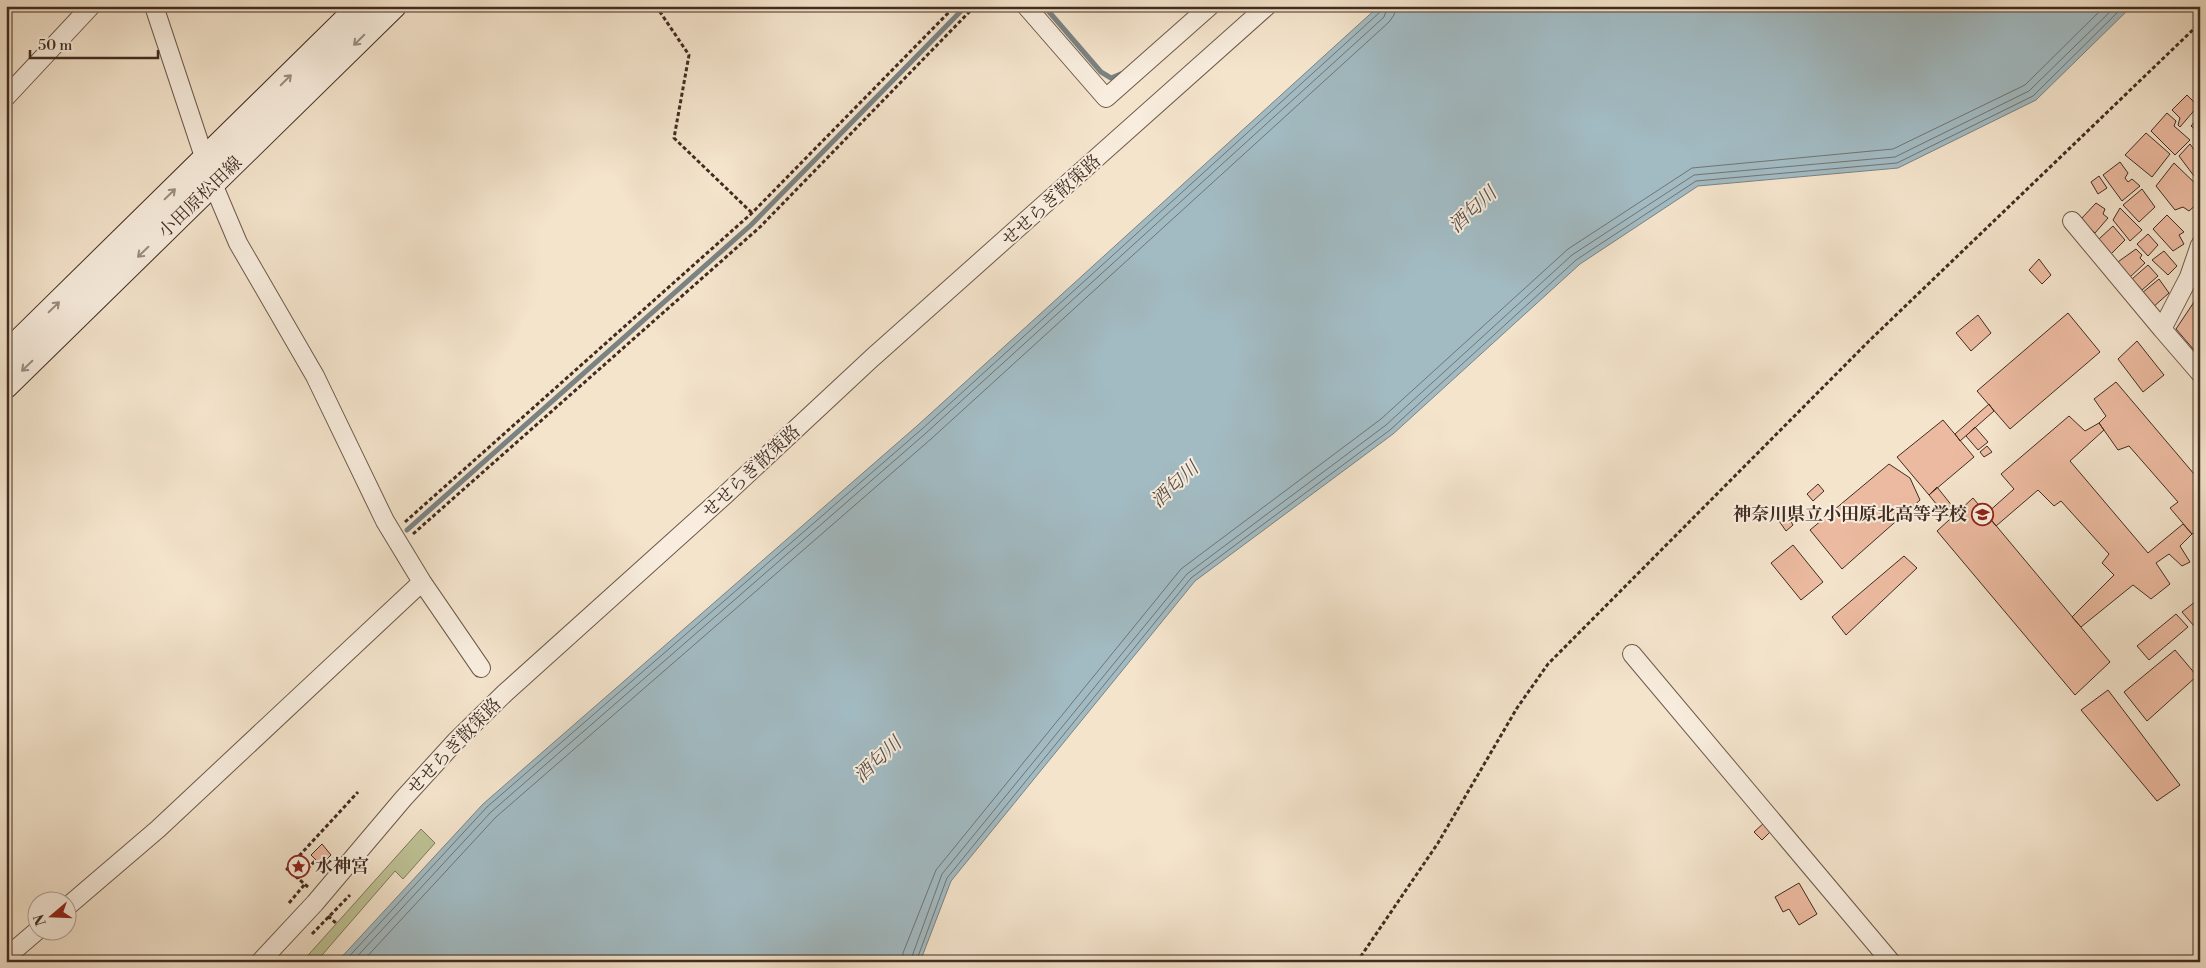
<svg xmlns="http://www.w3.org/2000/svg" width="2206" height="968" viewBox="0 0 2206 968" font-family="'Libre Bodoni','Noto Serif JP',serif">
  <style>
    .green { fill: #bec396; stroke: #80785c }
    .water { fill: #a2bbc3; stroke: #7b8282 }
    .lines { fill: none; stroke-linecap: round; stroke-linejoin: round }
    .shore { stroke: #727472; stroke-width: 1 }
    .stream { stroke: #7b8282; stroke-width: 5 }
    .building { fill: #ecbaa0; stroke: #412c21 }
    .street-casing { stroke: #6e5a4c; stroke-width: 20 }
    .secondary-casing { stroke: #412c21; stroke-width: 26 }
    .path { stroke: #412c21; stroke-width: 3; stroke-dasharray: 4 2.5; stroke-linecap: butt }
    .street { stroke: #f8edde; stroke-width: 18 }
    .secondary { stroke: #f8edde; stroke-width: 24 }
    .oneway { stroke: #9c8c80 }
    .labels { text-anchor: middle; stroke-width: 4; stroke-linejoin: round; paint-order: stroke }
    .street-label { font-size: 18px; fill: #412c21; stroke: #f8edde }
    .poi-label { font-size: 18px; font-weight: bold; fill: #412c21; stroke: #f8edde; text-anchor: end }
    .water-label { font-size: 19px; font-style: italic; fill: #59504a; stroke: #f8edde }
  </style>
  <rect width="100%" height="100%" fill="#f4e4cc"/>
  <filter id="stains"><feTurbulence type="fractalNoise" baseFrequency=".004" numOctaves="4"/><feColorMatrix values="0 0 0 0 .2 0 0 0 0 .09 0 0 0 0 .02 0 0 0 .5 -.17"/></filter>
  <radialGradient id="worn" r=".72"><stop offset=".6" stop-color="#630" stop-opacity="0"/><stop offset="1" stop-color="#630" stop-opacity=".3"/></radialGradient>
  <path class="green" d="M421 829 435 843 403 879 395 871 316 962H302Z"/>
  <path class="water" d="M1379 6H2132L2036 100 1898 168 1698 186 1580 264 1393 434 1195 581 951 881 920 962H337L483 804 918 425Z"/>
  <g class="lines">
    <path class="shore" d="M344 962 487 807 922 429 1380 12 1382 6
      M352 962 491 812 926 433 1384 17 1388 6
      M362 962 496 817 931 439 1389 22 1394 15 1396 6
      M902 962 903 953 936 870 1181 569 1381 419 1568 249 1692 168 1893 149 2025 85 2105 6
      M910 962 942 874 1187 574 1386 425 1572 255 1694 175 1895 157 2029 91 2116 6
      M916 962 947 878 1191 578 1390 430 1576 260 1696 181 1897 163 2033 96 2124 6"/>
    <path class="stream" d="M1044 6 1101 72 1111 78 1123 73
      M407 530 751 225 966 6"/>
  </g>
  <path class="building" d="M2187 95 2198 106 2180 127 2178 125 2180 118 2172 110Z
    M2167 113 2176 121 2174 126 2190 140 2175 155 2151 131Z
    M2200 116V133L2191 126Z
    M2146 133 2170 154 2152 177 2125 155Z
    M2190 144 2200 158V170L2194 176 2179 156Z
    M2120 162 2128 173 2125 178 2128 182 2132 179 2140 186 2122 201 2103 175Z
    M2174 163 2200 188 2194 199 2197 204 2189 211 2183 207 2175 210 2156 186Z
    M2099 176 2107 188 2098 194 2091 182Z
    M2142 189 2155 207 2139 222 2123 205Z
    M2096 203 2105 209 2103 214 2108 218 2095 233 2081 219Z
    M2120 208 2142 230 2130 241 2113 220Z
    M2167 215 2184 232 2179 235 2184 244 2173 251 2153 229Z
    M2113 226 2125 240 2109 256 2100 247 2102 244 2099 239Z
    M2148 234 2158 245 2148 256 2137 244Z
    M2136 249 2142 255 2140 258 2145 263 2129 278 2115 264Z
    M2164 251 2177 266 2168 275 2152 260Z
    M2039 259 2051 275 2042 284 2029 270Z
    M2148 265 2158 276 2142 290 2132 279Z
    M2159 279 2169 293 2152 308 2142 293Z
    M2200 293V357L2176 329Z
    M2068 313 2100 352 2010 429 1977 391Z
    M1978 315 1991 333 1971 351 1956 333Z
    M2137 341 2164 375 2143 392 2118 359Z
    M2116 382 2200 481V530L2192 534 2170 508 2178 502 2129 446 2118 450 2099 423 2106 416 2094 399Z
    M1989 404 1994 411 1960 441 1955 434Z
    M2069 416 2085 431 2099 423 2104 430 2070 461 2148 553 2183 524 2192 534 2180 546 2190 562 2182 566 2169 554 2156 563 2170 584 2151 599 2133 585 2081 627 2072 617 2114 575 2102 563 2109 554 2061 501 2054 506 2038 490 1996 526 1986 514 2014 489 2001 474Z
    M1943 420 1974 457 1929 495 1897 457Z
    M1975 427 1988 442 1978 450 1966 436Z
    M1987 446 1992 452 1984 457 1980 452Z
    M1889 464 1910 478 1920 500 1842 569 1810 530Z
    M1818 484 1824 491 1813 501 1807 494Z
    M1937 487 1953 507 1945 515 1929 495Z
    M1973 498 2110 662 2075 695 1937 531Z
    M1787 515 1793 525 1786 531 1779 521Z
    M1793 545 1823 582 1801 600 1771 563Z
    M1904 556 1917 568 1846 635 1832 617Z
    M2200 598V633L2182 612Z
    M2176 614 2188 627 2149 660 2137 646Z
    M2175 650 2197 676 2147 721 2124 692Z
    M2108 690 2180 785 2157 801 2081 710Z
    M1765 822 1772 830 1762 840 1754 832Z
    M322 844 331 855 321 865 311 855Z
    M1799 883 1817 914 1799 925 1789 909 1783 912 1775 897Z"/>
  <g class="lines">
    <defs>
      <path id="street" d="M1026 6 1106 98 1210 6
        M6 97 91 6
        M2072 221 2162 329
        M2200 245 2189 277 2162 329 2200 373
        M422 582 481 668
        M1632 654 1891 962
        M68 906 158 829 422 582 385 521 315 376 238 243 213 184 154 6
        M6 948 10 954 38 930
        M260 962 315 903 403 799 455 742 505 693 725 495 872 358 1267 6"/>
      <path id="secondary" d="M6 354 360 6
        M6 386 394 6"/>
    </defs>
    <use href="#street" class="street-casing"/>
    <use href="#secondary" class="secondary-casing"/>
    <path class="path" d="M656 6 689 55 674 138 752 213
      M405 522 752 213 955 6
      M413 534 760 227 975 6
      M298 878 315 861
      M308 887 287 869 358 792
      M289 903 305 884
      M328 916 337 924
      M312 934 350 895
      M1357 962 1438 843 1517 708 1548 664 1869 341 2200 23"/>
    <use href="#street" class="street"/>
    <use href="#secondary" class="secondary"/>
  </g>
  <defs><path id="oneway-shaft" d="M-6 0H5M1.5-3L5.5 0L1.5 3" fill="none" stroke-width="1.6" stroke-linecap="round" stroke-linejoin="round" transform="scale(1.25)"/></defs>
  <g class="oneway">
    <use href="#oneway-shaft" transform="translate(359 40) rotate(135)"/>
    <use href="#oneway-shaft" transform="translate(286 80) rotate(-45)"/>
    <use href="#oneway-shaft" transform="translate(170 194) rotate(-44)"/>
    <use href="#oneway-shaft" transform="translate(143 252) rotate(136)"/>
    <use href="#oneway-shaft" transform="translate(54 307) rotate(-44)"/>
    <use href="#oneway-shaft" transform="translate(27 366) rotate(136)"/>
  </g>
  <defs>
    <symbol id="school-ring" viewBox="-11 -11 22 22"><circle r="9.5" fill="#f8edde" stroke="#8f2418" stroke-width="1.5"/><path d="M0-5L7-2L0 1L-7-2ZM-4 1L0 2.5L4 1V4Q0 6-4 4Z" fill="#8f2418"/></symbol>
    <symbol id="sight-ring" viewBox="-11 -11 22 22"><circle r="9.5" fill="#f8edde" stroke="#8f2418" stroke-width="1.5"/><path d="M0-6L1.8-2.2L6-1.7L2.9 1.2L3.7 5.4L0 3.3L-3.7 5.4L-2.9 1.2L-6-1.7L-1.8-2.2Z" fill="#8f2418"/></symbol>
  </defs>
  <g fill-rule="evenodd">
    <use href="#school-ring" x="1970" y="502" width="25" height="25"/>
    <use href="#sight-ring" x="286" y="854" width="25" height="25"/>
  </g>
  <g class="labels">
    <g class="street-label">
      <text transform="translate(200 197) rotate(-44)" y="6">小田原松田線</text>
      <text transform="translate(1051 200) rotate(-42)" y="6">せせらぎ散策路</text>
      <text transform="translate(751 471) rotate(-43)" y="6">せせらぎ散策路</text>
      <text transform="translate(454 746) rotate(-46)" y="6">せせらぎ散策路</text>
    </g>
    <g class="poi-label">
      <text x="1967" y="520">神奈川県立小田原北高等学校</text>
      <text x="315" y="872" text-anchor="start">水神宮</text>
    </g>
    <g class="water-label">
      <text transform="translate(1472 209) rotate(-43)" y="7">酒匂川</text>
      <text transform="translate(1174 484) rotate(-43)" y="7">酒匂川</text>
      <text transform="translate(877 759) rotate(-43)" y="7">酒匂川</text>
    </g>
  </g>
  <rect width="2206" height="968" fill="none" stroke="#f4e4cc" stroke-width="25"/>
  <rect x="8" y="8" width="2191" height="953" fill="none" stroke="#412c21" stroke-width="2.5"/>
  <rect x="12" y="12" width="2181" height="943" fill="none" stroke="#412c21"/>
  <g transform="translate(52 916) rotate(251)"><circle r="24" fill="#f8edde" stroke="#afa092"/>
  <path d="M0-4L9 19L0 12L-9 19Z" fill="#8f2418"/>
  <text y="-8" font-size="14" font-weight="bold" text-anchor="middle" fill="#412c21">N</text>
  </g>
  <path d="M30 50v8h128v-8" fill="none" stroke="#412c21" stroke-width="2.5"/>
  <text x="38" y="50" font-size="15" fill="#412c21" stroke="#f8edde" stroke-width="4" paint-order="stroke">50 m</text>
  <rect width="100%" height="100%" filter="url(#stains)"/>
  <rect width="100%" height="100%" fill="url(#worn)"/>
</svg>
